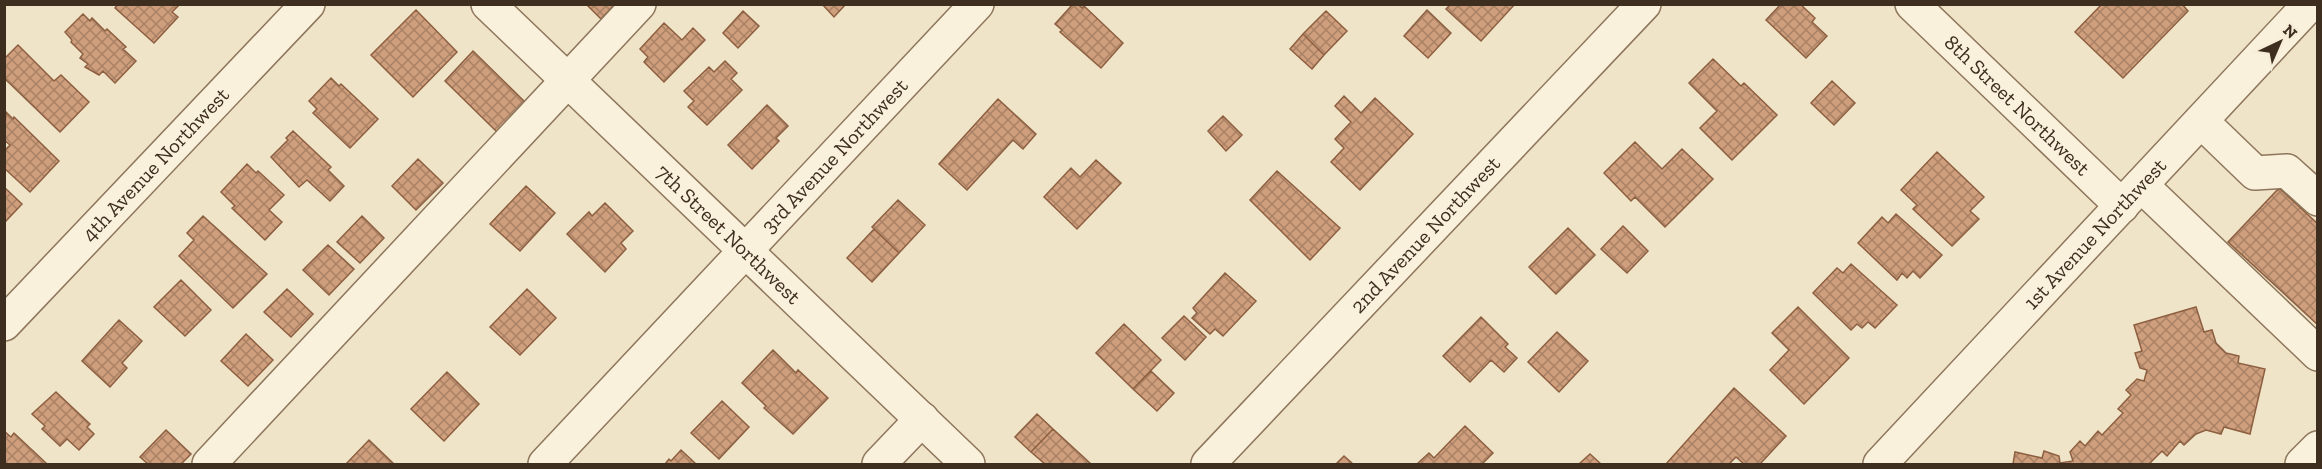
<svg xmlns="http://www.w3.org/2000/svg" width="2322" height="469" viewBox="0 0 2322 469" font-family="'Zilla Slab',serif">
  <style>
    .building { fill: url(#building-cross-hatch); stroke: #8d5f41; stroke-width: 1.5 }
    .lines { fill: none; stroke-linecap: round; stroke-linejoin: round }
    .minor-casing { stroke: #8d765c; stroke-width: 36 }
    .minor { stroke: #faf1dc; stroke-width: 33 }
    .labels { text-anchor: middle; stroke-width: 5; stroke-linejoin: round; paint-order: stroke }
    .street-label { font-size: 21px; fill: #3d2e20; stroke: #f7eed8 }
  </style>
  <defs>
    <pattern id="building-cross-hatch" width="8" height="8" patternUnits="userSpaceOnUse" patternTransform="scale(1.5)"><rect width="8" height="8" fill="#cf9f7d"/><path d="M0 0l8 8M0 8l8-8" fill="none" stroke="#a98266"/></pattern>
  </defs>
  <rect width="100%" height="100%" fill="#f0e4c8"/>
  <path class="building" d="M118 4H177L178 6 172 12 178 17 154 43 115 8Z
    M586 4H615L601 19Z
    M822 4H846L834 17Z
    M1073 4H1078L1082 8 1084 6 1123 43 1101 68 1060 32 1062 30 1055 24Z
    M1451 4H1515L1481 41 1446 9Z
    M1781 4H1800L1815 18 1812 22 1827 36 1806 58 1766 20Z
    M2102 4H2182L2188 11 2123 78 2075 32Z
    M416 10 457 52 413 97 371 55Z
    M1427 10 1451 33 1428 58 1404 36Z
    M743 11 759 26 738 48 723 33Z
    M1326 11 1347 31 1324 55 1303 34Z
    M83 14 90 21 92 18 105 31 107 29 126 47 123 49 136 61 115 83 103 71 99 75 85 67 88 64 80 58 83 54 71 42 72 40 65 32Z
    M664 23 682 40 693 28 705 40 664 82 644 62 648 57 640 49Z
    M1303 34 1324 55 1312 69 1290 49Z
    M18 45 54 81 61 75 89 102 60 132 4 78V59Z
    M473 51 525 102 497 132 445 81Z
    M1713 59 1741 86 1744 83 1777 115 1732 160 1700 128 1717 111 1689 83Z
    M725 61 737 73 731 79 742 90 707 125 688 107 694 101 684 91 709 67 714 72Z
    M331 78 339 86 341 84 378 119 350 148 313 113 317 109 309 101Z
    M1832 81 1855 103 1834 125 1811 103Z
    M1344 96 1361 113 1375 98 1413 134 1360 190 1331 162 1344 148 1335 139 1351 122 1335 106Z
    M998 99 1036 134 1023 149 1013 140 967 190 939 164Z
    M767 105 788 126 776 138 779 141 752 169 728 145Z
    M6 112 13 119 14 117 59 161 30 192 4 168V151L10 145 4 140Z
    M1223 116 1242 135 1226 151 1208 131Z
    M293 131 331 167 328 170 344 186 330 201 307 180 299 187 271 157 288 140 286 138Z
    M1635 142 1662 169 1682 149 1713 179 1665 227 1635 197 1631 201 1604 173Z
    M1937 152 1984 197 1970 211 1979 219 1952 246 1913 209 1917 205 1901 190Z
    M418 159 443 183 416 210 392 186Z
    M1096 160 1121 183 1077 229 1044 197 1071 168 1080 177Z
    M247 164 256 173 258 171 284 195 269 210 282 222 265 240 232 208 235 206 221 192Z
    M1277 171 1340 228 1310 260 1250 200Z
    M526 186 555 213 520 251 490 224Z
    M4 187 22 204 4 223Z
    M2279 188 2318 224V325L2228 242Z
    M898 200 925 225 899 253 872 227Z
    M605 203 633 231 621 243 626 249 605 272 567 234 589 212 592 216Z
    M1896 214 1942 255 1920 278 1913 271 1907 278 1902 273 1897 280 1858 243 1882 217 1888 223Z
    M203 216 267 274 233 308 179 256 194 240 187 233Z
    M362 216 384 238 360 263 337 242Z
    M1623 226 1648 251 1627 273 1601 249Z
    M1568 228 1595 255 1556 294 1529 267Z
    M874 229 899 253 872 282 847 258Z
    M328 245 354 269 329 295 303 270Z
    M1851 264 1897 305 1875 328 1868 322 1862 328 1857 324 1851 330 1813 293 1837 268 1843 273Z
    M1225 273 1256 301 1223 336 1215 329 1210 334 1192 318 1197 313 1193 308Z
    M181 280 211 310 185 336 154 307Z
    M287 289 313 314 291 337 264 312Z
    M527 289 556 318 520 355 490 327Z
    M1798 307 1849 358 1804 404 1770 370 1789 350 1772 333Z
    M2196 307 2204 332 2212 330 2216 343 2226 353 2239 356 2238 363 2265 369 2250 434 2224 427 2221 434 2206 430 2196 434 2184 445 2180 441 2167 456 2162 451 2149 464H2013L2015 452 2042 458 2044 451 2059 456 2060 463 2073 461 2070 452 2080 441 2085 446 2098 431 2102 435 2123 413 2118 409 2131 395 2126 390 2137 379 2144 381 2147 370 2140 368 2135 353 2142 351 2134 325Z
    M1184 316 1206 337 1185 360 1162 338Z
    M1481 317 1508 344 1505 347 1517 358 1504 372 1491 360 1470 382 1443 356Z
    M119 320 142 341 122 363 127 368 110 387 82 361Z
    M1124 324 1161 360 1133 389 1096 353Z
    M1557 332 1588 361 1559 392 1528 362Z
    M246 334 273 360 248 386 221 361Z
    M773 350 796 373 798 370 828 398 793 434 764 408 766 406 742 383Z
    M1151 371 1174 393 1157 411 1133 389Z
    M447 372 479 404 444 441 411 409Z
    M1734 388 1786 436 1760 464H1744L1736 457 1729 464H1666Z
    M56 392 90 424 87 427 94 434 79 450 67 439 60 446 42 429 45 426 32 414Z
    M722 401 749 427 719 459 691 433Z
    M1037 414 1053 429 1031 452 1015 437Z
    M1465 426 1493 453 1482 464H1417L1429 453 1434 458Z
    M1053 429 1091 464H1045L1031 452Z
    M166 430 191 454 181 464H148L140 457Z
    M4 431 11 437 14 433 47 464H4Z
    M369 440 394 464H346Z
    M681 450 696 464H665L669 459 671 461Z
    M1590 454 1601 464H1579Z
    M1344 456 1353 464H1336Z"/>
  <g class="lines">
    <defs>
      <g id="minor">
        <path id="s1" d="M488 4 968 464"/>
        <path id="s2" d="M1912 4 2122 206"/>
        <path d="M2201 121 2255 173 2287 171 2318 199"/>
        <path d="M2141 185 2318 354"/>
        <path id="s3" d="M4 324 308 4"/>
        <path d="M209 464 639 4"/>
        <path id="s4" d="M545 464 977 4"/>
        <path d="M879 464 922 419"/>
        <path id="s5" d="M1208 464 1644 4"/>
        <path id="s6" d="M1880 464 2310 4"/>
        <path d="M2302 464 2318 448"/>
      </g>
    </defs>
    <use href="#minor" class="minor-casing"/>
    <use href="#minor" class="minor"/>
  </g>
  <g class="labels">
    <g class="street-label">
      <text dy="7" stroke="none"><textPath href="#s2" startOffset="146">8th Street Northwest</textPath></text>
      <text dy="7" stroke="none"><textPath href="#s4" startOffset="423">3rd Avenue Northwest</textPath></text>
      <text dy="7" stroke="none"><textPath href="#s3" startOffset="220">4th Avenue Northwest</textPath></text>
      <text dy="7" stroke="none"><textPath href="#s1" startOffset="333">7th Street Northwest</textPath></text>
      <text dy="7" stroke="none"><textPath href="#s6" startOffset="315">1st Avenue Northwest</textPath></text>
      <text dy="7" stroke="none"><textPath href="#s5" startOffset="316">2nd Avenue Northwest</textPath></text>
    </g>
  </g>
  <rect width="2322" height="469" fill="none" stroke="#3d2e20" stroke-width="12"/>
  <g transform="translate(2280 42) rotate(44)" stroke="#f7eed8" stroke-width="4.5" paint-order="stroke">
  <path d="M0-4.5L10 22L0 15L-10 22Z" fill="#3d2e20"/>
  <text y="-9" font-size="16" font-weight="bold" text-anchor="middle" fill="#3d2e20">N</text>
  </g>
</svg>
